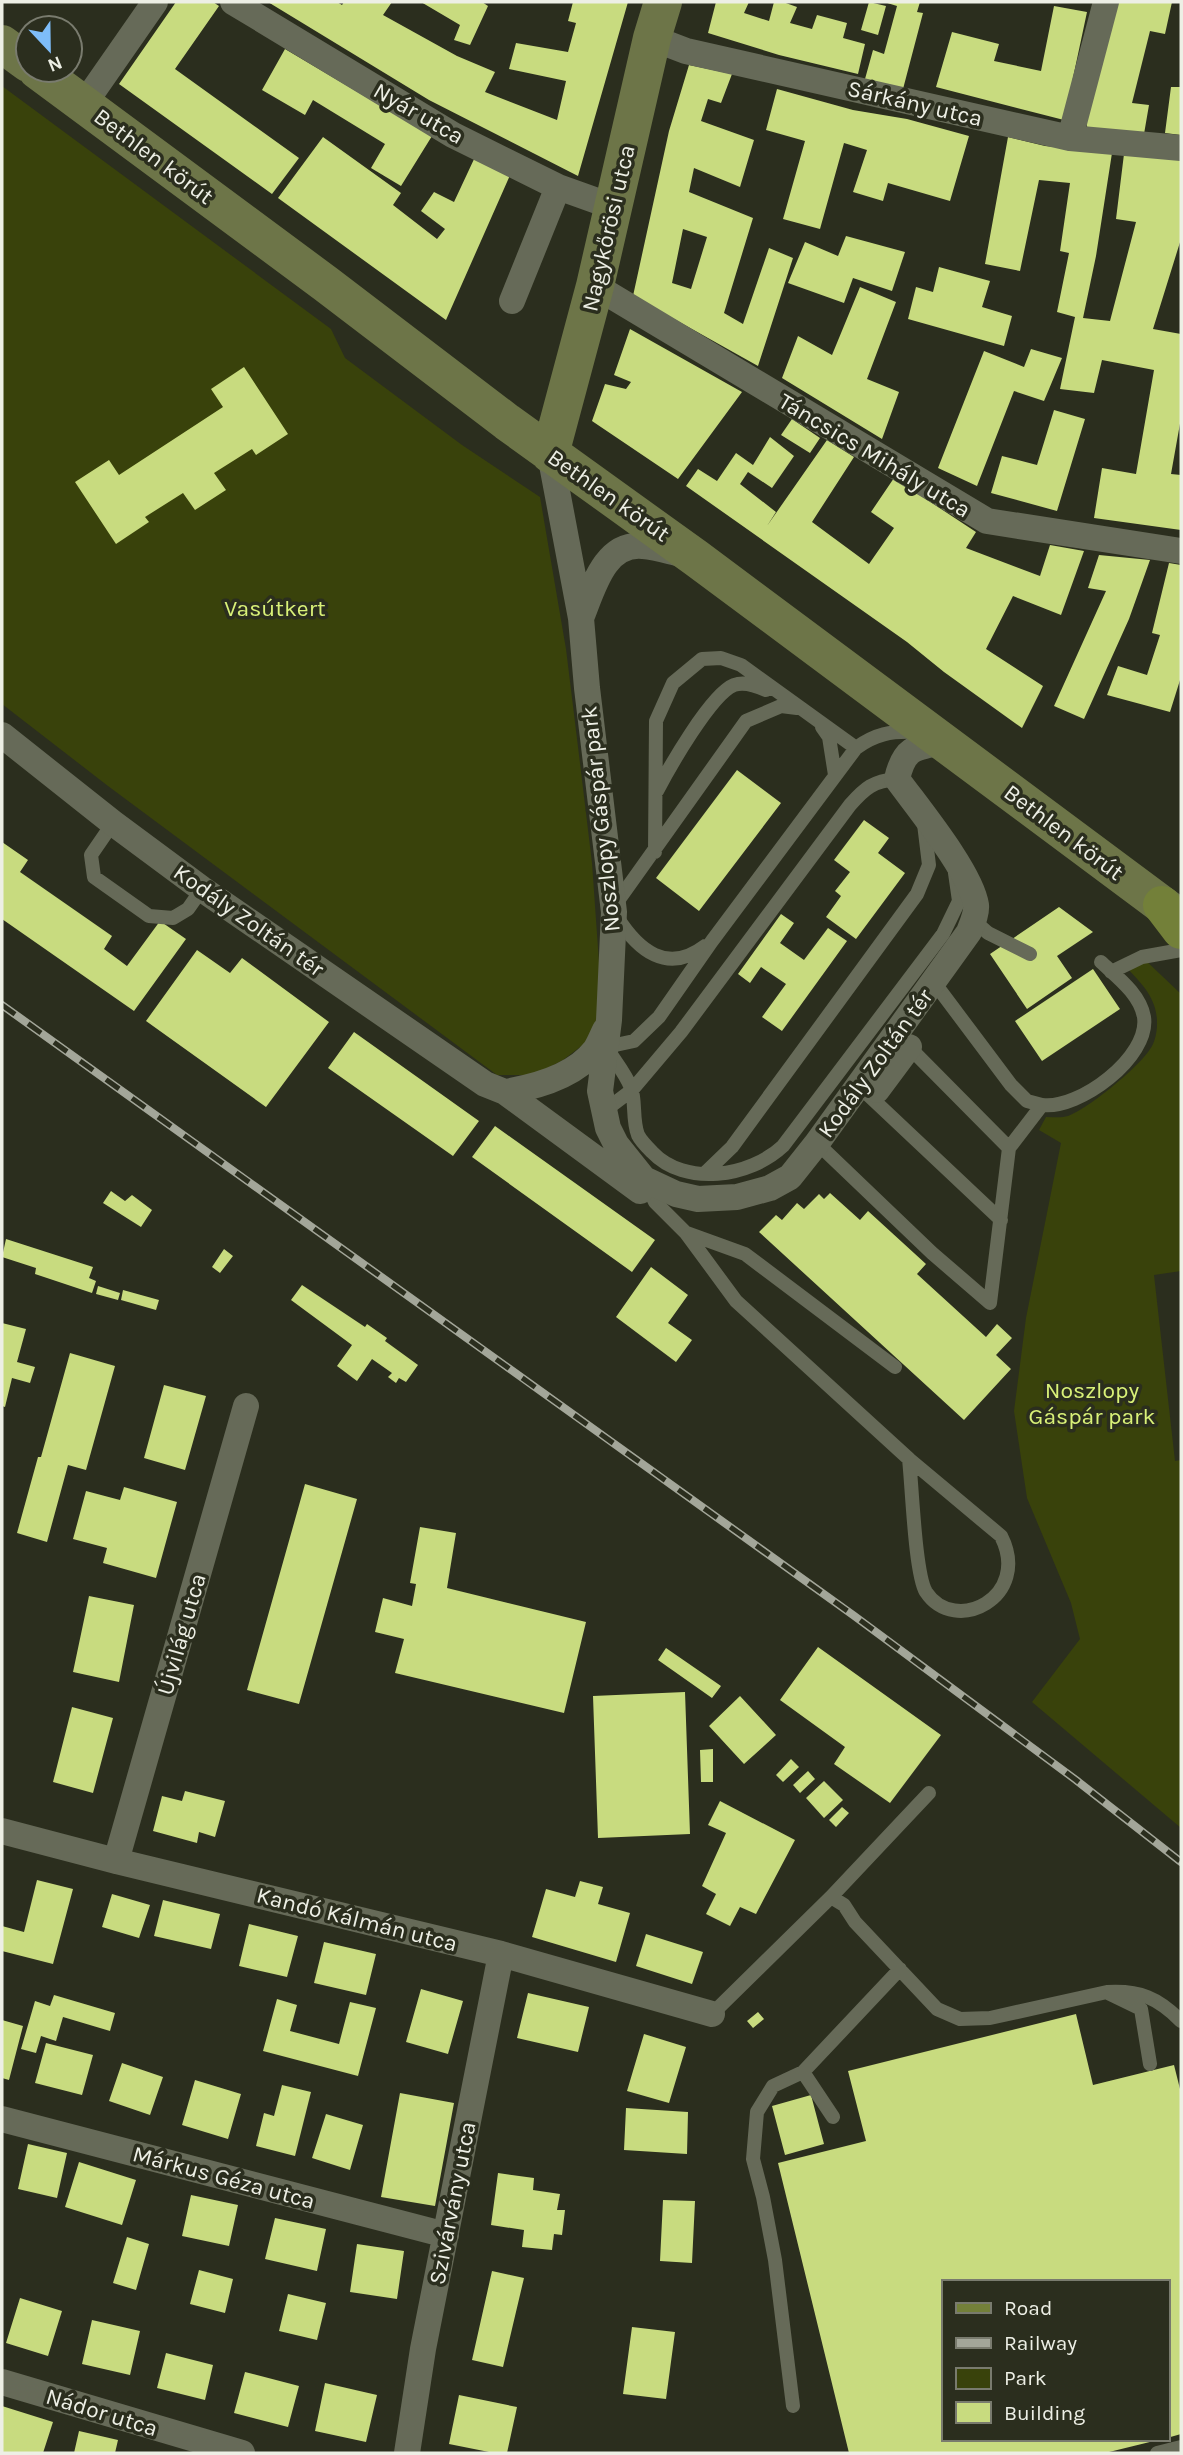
<svg xmlns="http://www.w3.org/2000/svg" width="1183" height="2455" viewBox="0 0 1183 2455" font-family="Karla,sans-serif">
  <style>
    .green { fill: #39420b }
    .building { fill: #c8db7f; fill-rule: evenodd }
    .lines { fill: none; stroke-linecap: round; stroke-linejoin: round }
    .lane { stroke: #666a58; stroke-width: 14 }
    .street { stroke: #666a58; stroke-width: 26 }
    .secondary { stroke: #6d7548; stroke-width: 38 }
    .primary { stroke: #738039; stroke-width: 38 }
    .rail-casing { stroke: #a3a699; stroke-width: 8 }
    .rail { stroke: #2b2e1e; stroke-width: 5; stroke-dasharray: 16; stroke-linecap: butt }
    .labels { text-anchor: middle; stroke-width: 7; stroke-linejoin: round; paint-order: stroke }
    .street-label { font-size: 23px; fill: #edefe5; stroke: #2b2e1e }
    .park-label { font-size: 23px; fill: #d9f178; stroke: #2b2e1e }
  </style>
  <rect width="100%" height="100%" fill="#2b2e1e"/>
  <path class="green" d="M2 86 331 329 345 358 462 445 540 497 566 649 579 755 592 863 602 1005 592 1038 563 1060 534 1075H497L108 786 2 704Z
    M1142 957 1181 994V1271L1154 1275 1175 1461 1181 1460V1828L1032 1702 1080 1639 1071 1603 1027 1498 1014 1411 1026 1318 1061 1143 1039 1130 1046 1117C1053 1117 1062 1118 1068 1116 1088 1109 1142 1065 1152 1046 1155 1041 1157 1031 1157 1025 1158 998 1141 983 1124 965Z"/>
  <path class="building" d="M176 2H213L219 6 175 69 299 158 272 194 119 84Z
    M268 2H337L342 5 344 2H392L383 15 457 56 495 72 485 92 557 120 566 81 509 69 516 43 568 52 576 23 568 21 573 2H628L578 176 429 100Z
    M421 2H482L488 6 470 45 454 40 460 25Z
    M716 2H749L744 13 769 21 774 2H783L797 7 790 23 812 29 817 15 847 23 843 38 865 44 858 74 779 55 708 33Z
    M869 2 886 6 878 35 861 30Z
    M884 2H920L917 12 923 13 903 89 865 79 873 50 884 54 897 6Z
    M1115 2H1172L1165 34 1150 31 1132 103 1149 105 1144 134 1088 129 1084 117Z
    M1054 6 1087 12 1064 120 936 87 952 32 999 44 994 61 1041 71Z
    M285 49 432 136 401 186 371 168 385 144 313 100 305 115 262 90Z
    M689 65 732 74 721 103 708 99 701 121 754 140 740 187 694 168 689 192 753 218 724 313 743 324 769 248 793 258 758 366 633 296 669 131ZM683 229 707 237 691 289 672 283Z
    M1171 87H1181V135L1165 133Z
    M777 89 853 110 907 119 969 136 950 201 888 183 883 201 853 192 867 150 844 143 820 229 783 219 805 141 766 130Z
    M323 137 401 193 393 205 437 239 445 229 421 211 434 192 454 202 475 157 511 173 446 320 278 198Z
    M1008 137 1045 146 1112 153 1096 256 1083 318 1110 321 1136 222 1116 219 1124 154 1181 160V239L1153 329 1181 334V418L1171 474 1181 475V530L1094 518 1102 468 1136 474 1154 370 1102 360 1094 393 1060 389 1075 317 1057 312 1069 253 1060 251 1070 183 1039 180 1020 271 985 264Z
    M846 236 905 252 892 291 853 278 844 303 788 283 805 242 838 256Z
    M939 267 990 281 982 307 1012 316 1004 346 908 319 916 287 933 292Z
    M860 287 896 302 867 379 899 392 882 439 782 378 798 336 832 355Z
    M630 329 742 392 678 479 592 421 605 384 626 389 631 382 614 375Z
    M1031 349 1062 358 1044 401 1014 391 977 486 938 468 984 351 1024 367Z
    M244 367 288 434 256 455 252 449 214 473 226 490 195 510 183 493 145 517 149 522 116 544 75 482 109 460 119 475 223 407 211 389Z
    M1054 410 1085 419 1057 511 991 493 1002 456 1037 465Z
    M792 419 820 438 810 453 781 435Z
    M770 437 794 456 772 488 748 472 740 484 776 512 767 526 827 440 854 457 812 522 869 564 894 528 871 512 894 478 976 532 966 548 1040 576 1050 545 1084 551 1061 615 1013 596 986 649 1043 686 1022 728 944 672 907 642 686 486 698 469 717 481 736 453 753 465Z
    M1099 555 1150 560 1129 619 1084 719 1054 706 1106 591 1088 588Z
    M1169 563 1181 565V677L1170 712 1107 695 1118 666 1147 675 1160 635 1152 633Z
    M737 770 781 803 699 911 656 878Z
    M864 820 889 838 878 853 905 873 856 939 826 917 841 896 835 891 850 872 834 860Z
    M2 842 28 860 20 872 112 936 104 949 127 966 160 921 186 939 134 1011 2 919Z
    M1059 907 1093 932 1057 956 1072 978 1027 1009 990 954Z
    M781 914 794 923 780 943 804 960 828 928 847 941 782 1031 762 1017 786 984 761 967 750 983 738 974Z
    M197 950 230 973 242 958 329 1022 266 1107 146 1021Z
    M1093 969 1120 1009 1042 1061 1015 1021Z
    M354 1032 479 1121 453 1156 328 1068Z
    M495 1126 655 1240 632 1272 472 1157Z
    M111 1191 125 1201 132 1195 152 1210 141 1227 103 1203Z
    M830 1193 860 1220 868 1211 926 1264 917 1274 986 1337 997 1324 1012 1338 996 1355 1011 1369 964 1420 759 1232 776 1215 782 1220 797 1203 804 1209 819 1194 824 1199Z
    M6 1239 93 1267 89 1278 96 1281 92 1293 35 1274 36 1268 2 1257Z
    M224 1249 233 1256 220 1273 212 1267Z
    M651 1267 688 1295 668 1323 692 1340 676 1362 616 1317Z
    M302 1285 365 1327 367 1324 387 1338 385 1341 418 1365 406 1382 399 1378 396 1383 388 1377 392 1373 372 1359 357 1381 337 1366 352 1345 291 1300Z
    M98 1286 120 1293 118 1300 96 1294Z
    M123 1290 159 1300 156 1310 121 1300Z
    M2 1323 26 1329 17 1362 35 1367 30 1383 12 1378 5 1407 2 1406Z
    M70 1353 115 1366 86 1470 68 1465 47 1542 17 1533 38 1457H41Z
    M164 1385 206 1396 185 1470 144 1458Z
    M305 1484 357 1499 299 1704 247 1690Z
    M124 1487 177 1502 156 1578 103 1563 107 1548 73 1539 86 1491 120 1500Z
    M420 1527 456 1533 447 1588 586 1622 564 1713 395 1673 404 1639 375 1632 383 1598 412 1606 416 1584 410 1583Z
    M89 1596 134 1605 119 1682 73 1672Z
    M818 1647 941 1735 890 1803 834 1764 845 1747 780 1700Z
    M666 1648 721 1686 712 1698 658 1660Z
    M685 1692 690 1834 598 1838 593 1696Z
    M740 1696 776 1735 744 1764 709 1726Z
    M72 1707 113 1718 93 1793 53 1782Z
    M713 1749V1782H701L700 1750Z
    M791 1759 799 1767 783 1782 776 1775Z
    M808 1771 815 1779 800 1793 793 1785Z
    M824 1781 843 1800 824 1818 806 1798Z
    M185 1791 225 1801 215 1837 199 1832 197 1843 153 1831 162 1796 182 1801Z
    M720 1801 795 1840 756 1914 740 1907 730 1926 706 1914 716 1894 702 1886 726 1833 708 1825Z
    M842 1807 849 1813 836 1827 829 1820Z
    M37 1880 73 1889 53 1964 2 1951V1926L24 1932Z
    M580 1881 603 1887 598 1904 630 1913 616 1962 532 1937 546 1889 575 1897Z
    M112 1894 150 1905 139 1938 102 1927Z
    M163 1900 220 1914 211 1949 154 1936Z
    M249 1924 298 1936 287 1977 239 1966Z
    M646 1934 703 1952 692 1984 636 1966Z
    M324 1942 376 1954 366 1995 314 1983Z
    M421 1989 463 2001 448 2054 406 2042Z
    M528 1993 589 2007 578 2052 517 2038Z
    M54 1995 115 2013 110 2031 63 2017 56 2041 41 2036 36 2053 21 2049 35 2001 50 2006Z
    M277 1999 297 2005 290 2031 339 2044 350 2002 376 2008 358 2076 263 2051Z
    M758 2012 764 2019 753 2028 747 2021Z
    M1076 2014 1093 2085 1174 2065 1181 2093V2434L1167 2438V2282H943V2439L1158 2440 1105 2453H849L778 2163 866 2141 848 2071Z
    M2 2020 23 2026 9 2080 2 2078Z
    M644 2034 686 2047 669 2103 627 2091Z
    M46 2043 93 2055 82 2095 35 2083Z
    M122 2063 163 2077 150 2115 109 2101Z
    M195 2080 241 2094 228 2139 182 2125Z
    M282 2085 311 2092 295 2156 256 2146 264 2113 274 2116Z
    M400 2093 454 2103 435 2206 381 2197Z
    M811 2095 824 2144 785 2155 772 2106Z
    M626 2108 688 2112 687 2154 624 2150Z
    M326 2114 363 2125 350 2170 312 2158Z
    M28 2144 67 2153 57 2198 18 2189Z
    M79 2162 136 2180 122 2225 65 2207Z
    M498 2173 534 2178 533 2190 560 2194 557 2210H565L562 2235 554 2234 552 2250 522 2247 524 2230 491 2225Z
    M191 2195 238 2205 229 2246 182 2236Z
    M663 2200 695 2201 692 2263 660 2261Z
    M275 2218 326 2229 317 2271 265 2259Z
    M127 2237 149 2244 136 2290 113 2283Z
    M357 2244 404 2251 397 2299 350 2292Z
    M199 2270 233 2279 225 2313 190 2304Z
    M492 2271 524 2278 503 2367 472 2360Z
    M288 2294 326 2303 317 2340 279 2331Z
    M20 2298 62 2311 48 2356 6 2343Z
    M92 2320 140 2331 130 2375 82 2364Z
    M632 2327 675 2332 666 2399 623 2394Z
    M166 2353 213 2365 205 2400 157 2388Z
    M245 2372 299 2386 288 2427 234 2413Z
    M325 2383 377 2395 366 2442 315 2431Z
    M459 2395 517 2407 507 2453H494L449 2444Z
    M2 2406 53 2422 43 2453 2 2452Z
    M79 2431 118 2440 115 2453H74Z"/>
  <g class="lines">
    <path class="lane" d="M822 727 829 737 835 775
      M915 732C891 731 875 734 856 748L712 941 659 1017 634 1041 606 1047C614 1060 626 1074 631 1088 636 1100 632 1120 638 1135 641 1141 647 1147 652 1152 685 1187 750 1177 783 1146L943 934 959 901 955 873
      M657 791C669 768 711 694 734 685 745 681 757 686 766 690
      M113 823 91 855 94 877 149 916 173 918 188 909 202 889
      M655 852 656 721 673 683 702 659 721 658 741 665 856 748
      M615 905 746 721 781 706 797 708
      M617 917C638 950 667 975 705 946
      M973 920 988 933 1030 954
      M1111 972 1142 957 1181 950
      M933 981 1011 1085 1027 1101 1042 1105
      M864 1091 1001 1220
      M603 1112 632 1090 681 1032 850 805C865 788 873 781 897 779
      M817 1143 932 1253 990 1303 1009 1148 907 1045
      M1009 1148 1042 1105C1079 1110 1150 1057 1144 1017 1140 994 1117 977 1101 962
      M704 1174 732 1147 917 894 929 865 924 824
      M646 1183 655 1202 686 1233 736 1301 909 1459
      M687 1233 745 1254 895 1367
      M909 1459 1001 1536C1032 1597 955 1636 926 1592 915 1574 912 1485 909 1459Z
      M831 1897 844 1905 855 1922 937 2009 960 2019 990 2018 1107 1992C1140 1990 1158 1998 1181 2021
      M1108 1993 1141 2009 1150 2064
      M712 2014 831 1897 929 1793
      M833 2117 803 2072 900 1969
      M793 2406 775 2260 763 2197 753 2159 757 2112 773 2086 803 2072
      M1157 2453 1181 2447"/>
    <path class="street" d="M233 2 453 135 558 187 614 207
      M652 38 686 51 1070 138 1181 148
      M84 104 155 2
      M1070 138 1106 2
      M595 286 987 521 1181 551
      M512 301 558 187
      M550 454 581 618 587 688 614 912 609 1020 600 1091 608 1128 616 1144 644 1179 676 1194 698 1199 737 1197 770 1188 790 1177 817 1143 969 932C972 924 977 913 976 905 971 872 918 808 897 779 904 748 914 747 944 742
      M581 618C593 589 604 542 643 546 656 547 668 551 681 554
      M2 735 113 823 202 889 485 1084 505 1092 640 1191
      M877 1090 909 1047
      M505 1092C535 1087 575 1076 595 1050 599 1044 602 1036 605 1030
      M2 1831 116 1861 501 1954 712 2014
      M116 1861 246 1406
      M2 2119 446 2235
      M2 2382 242 2453
      M407 2453 423 2349 501 1954"/>
    <path class="secondary" d="M2 44 28 63
      M37 70 326 284 507 422 696 558 1181 919
      M550 454 595 286 652 38 663 2"/>
    <path class="primary" d="M1162 905 1181 930"/>
    <defs>
      <path id="rail" d="M2 1005 853 1615 1076 1780 1181 1862"/>
    </defs>
    <use href="#rail" class="rail-casing"/>
    <use href="#rail" class="rail"/>
  </g>
  <g class="labels">
    <g class="street-label">
      <text transform="translate(915 103) rotate(13)" y="8">Sárkány utca</text>
      <text transform="translate(419 113) rotate(30)" y="8">Nyár utca</text>
      <text transform="translate(154 156) rotate(37)" y="8">Bethlen körút</text>
      <text transform="translate(608 228) rotate(-77)" y="8">Nagykőrösi utca</text>
      <text transform="translate(875 455) rotate(31)" y="8">Táncsics Mihály utca</text>
      <text transform="translate(609 495) rotate(35)" y="8">Bethlen körút</text>
      <text transform="translate(600 819) rotate(-96)" y="8">Noszlopy Gáspár park</text>
      <text transform="translate(1064 832) rotate(37)" y="8">Bethlen körút</text>
      <text transform="translate(249 920) rotate(35)" y="8">Kodály Zoltán tér</text>
      <text transform="translate(875 1063) rotate(-54)" y="8">Kodály Zoltán tér</text>
      <text transform="translate(181 1634) rotate(-74)" y="8">Újvilág utca</text>
      <text transform="translate(357 1919) rotate(14)" y="8">Kandó Kálmán utca</text>
      <text transform="translate(224 2177) rotate(15)" y="8">Márkus Géza utca</text>
      <text transform="translate(452 2203) rotate(-79)" y="8">Szivárvány utca</text>
      <text transform="translate(102 2412) rotate(17)" y="8">Nádor utca</text>
    </g>
    <g class="park-label">
      <text x="275" y="616">Vasútkert</text>
      <text x="1092" y="1398">Noszlopy<tspan x="1092" dy="26">Gáspár park</tspan></text>
    </g>
  </g>
  <rect width="1183" height="2455" fill="none" stroke="#edefe5" stroke-width="7"/>
  <rect x="942" y="2280" width="228" height="161" fill="#2b2e1e" stroke="#797b6e" stroke-width="2"/>
  <rect x="956" y="2303" width="35" height="10" fill="#738039" stroke="#797b6e" stroke-width="2"/>
  <text x="1004" y="2315" font-size="21" fill="#edefe5">Road</text>
  <rect x="956" y="2338" width="35" height="10" fill="#a3a699" stroke="#797b6e" stroke-width="2"/>
  <text x="1004" y="2350" font-size="21" fill="#edefe5">Railway</text>
  <rect x="956" y="2368" width="35" height="21" fill="#39420b" stroke="#797b6e" stroke-width="2"/>
  <text x="1004" y="2385" font-size="21" fill="#edefe5">Park</text>
  <rect x="956" y="2402" width="35" height="21" fill="#c8db7f" stroke="#797b6e" stroke-width="2"/>
  <text x="1004" y="2420" font-size="21" fill="#edefe5">Building</text>
  <g transform="translate(49 49) rotate(158)"><circle r="33" fill="#2b2e1e" stroke="#797b6e" stroke-width="2"/>
  <path d="M0-5L12 26L0 18L-12 26Z" fill="#7ebdf9"/>
  <text y="-10" font-size="19" font-weight="bold" text-anchor="middle" fill="#edefe5">N</text>
  </g>
</svg>
